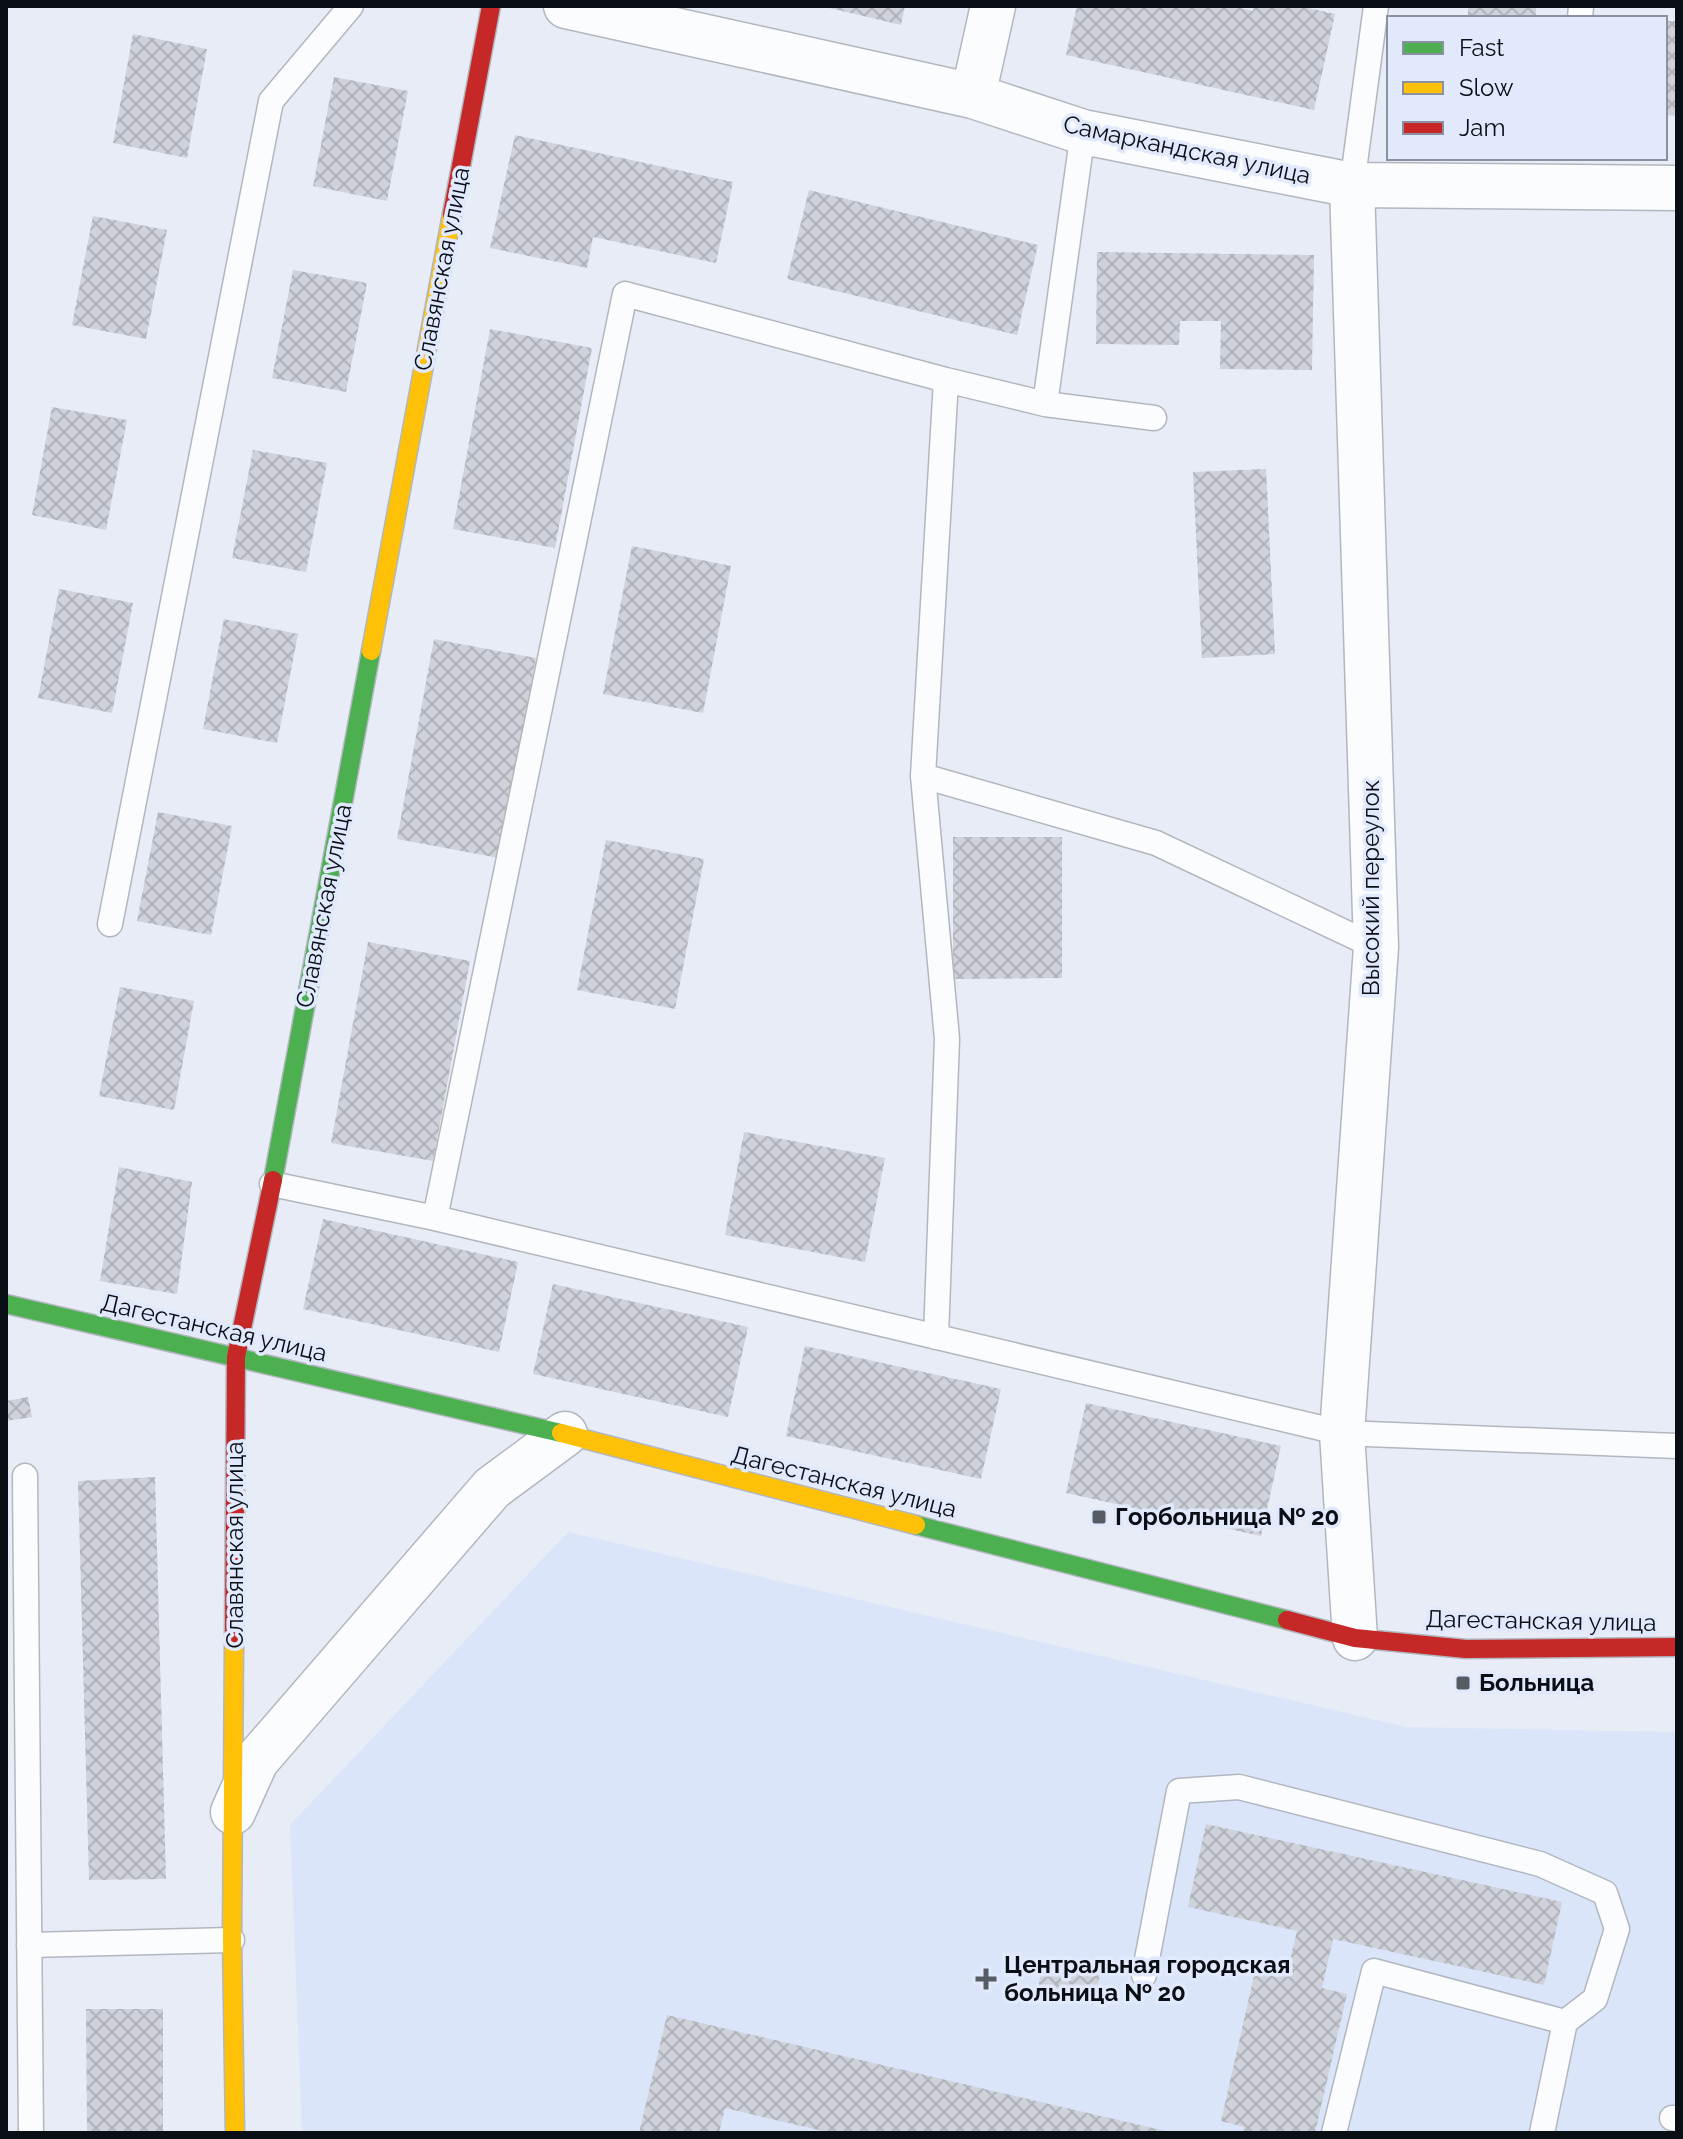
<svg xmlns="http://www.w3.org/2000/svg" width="1683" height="2139" viewBox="0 0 1683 2139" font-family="Raleway,sans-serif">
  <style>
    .built { fill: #dbe5fa }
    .building { fill: url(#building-cross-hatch) }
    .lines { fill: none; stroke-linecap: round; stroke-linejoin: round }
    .lane-casing { stroke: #b2b7bf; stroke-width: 27 }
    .street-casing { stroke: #b2b7bf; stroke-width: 47 }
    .fast-casing { stroke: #b2b7bf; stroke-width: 21 }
    .slow-casing { stroke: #b2b7bf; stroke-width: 21 }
    .jam-casing { stroke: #b2b7bf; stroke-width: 21 }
    .lane { stroke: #fbfcfe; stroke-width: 24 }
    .street { stroke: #fbfcfe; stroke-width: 44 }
    .fast { stroke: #4caf50; stroke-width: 18 }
    .slow { stroke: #ffc107; stroke-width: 18 }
    .jam { stroke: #c62828; stroke-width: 18 }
    .poi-dot { fill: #575c64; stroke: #e1e9fc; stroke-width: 3 }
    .labels { text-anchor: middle; stroke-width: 7; stroke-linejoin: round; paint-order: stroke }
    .street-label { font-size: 24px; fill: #0a0e15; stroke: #e1e9fc }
    .poi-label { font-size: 24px; font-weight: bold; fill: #0a0e15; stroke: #e1e9fc; text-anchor: start }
  </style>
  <defs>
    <pattern id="building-cross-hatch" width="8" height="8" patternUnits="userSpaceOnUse" patternTransform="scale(2)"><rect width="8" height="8" fill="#d0d2db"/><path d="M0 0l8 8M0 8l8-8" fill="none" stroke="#b1b3bb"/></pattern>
  </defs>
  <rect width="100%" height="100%" fill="#e7ecf6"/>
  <path class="built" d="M568 1532 1406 1727 1677 1732V2133H302L290 1825Z"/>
  <path class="building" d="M821 6H905L901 25Z
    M1077 6H1233L1253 11 1254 6H1299L1335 14 1314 110 1066 55Z
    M1468 6H1536V18H1468Z
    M1665 21H1677V116L1665 115Z
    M133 34 207 49 187 158 113 143Z
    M334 77 408 91 387 201 313 186Z
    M515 135 733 182 716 263 593 237 587 268 490 248Z
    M809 190 1038 245 1017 335 787 279Z
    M93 216 167 230 146 339 72 325Z
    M1097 252 1314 255 1312 370 1220 369 1221 321H1180L1179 345 1096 344Z
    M293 270 367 283 346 392 272 378Z
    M490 329 592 348 555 548 453 529Z
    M52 407 127 420 106 530 32 515Z
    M253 450 327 463 306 572 232 558Z
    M1266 469 1275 654 1202 658 1193 472Z
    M632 546 731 566 703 713 603 694Z
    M59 589 133 603 112 713 38 698Z
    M224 619 298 634 277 743 203 729Z
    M434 639 536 658 499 858 397 839Z
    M158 812 232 826 211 935 137 921Z
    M953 837H1062V978L953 979Z
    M606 840 704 859 675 1009 577 990Z
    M368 942 470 961 433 1161 331 1143Z
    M120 987 194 1001 174 1110 99 1096Z
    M744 1132 885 1158 865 1262 725 1235Z
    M119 1167 192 1182 177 1294 100 1281Z
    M323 1219 518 1262 499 1352 303 1309Z
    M553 1284 748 1327 728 1417 533 1374Z
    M805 1346 1001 1389 981 1479 786 1436Z
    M28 1397 32 1417 6 1421V1401Z
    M1086 1403 1281 1446 1261 1536 1066 1493Z
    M155 1477 166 1879 89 1880 78 1481Z
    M1206 1824 1562 1902 1544 1985 1333 1939 1322 1988 1347 1994 1315 2133H1243L1244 2127 1221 2121 1256 1967 1287 1973 1297 1931 1188 1907Z
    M1043 1963 1100 1975 1093 2005 1037 1993Z
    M86 2009H163V2133H87Z
    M667 2015 1170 2132 1169 2133H831L725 2108 719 2133H639Z"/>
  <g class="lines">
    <defs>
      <path id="lane" d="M1580 18 1581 6
        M1352 185 1376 6
        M1045 404 1083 132
        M923 776 1156 843 1376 947
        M110 924 271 101 351 6
        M272 1184 435 1218 1342 1433 1677 1446
        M435 1218 625 294 946 380 1045 404 1154 418
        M936 1337 947 1039 923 776 946 380
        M25 1476 31 2133
        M29 1945 232 1940
        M1144 1975 1179 1791 1239 1787 1540 1864 1605 1893 1617 1929 1595 1999 1565 2022 1374 1971 1334 2133
        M1672 2118 1677 2119
        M1542 2133 1565 2022"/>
      <path id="street" d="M566 6 973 96 1083 132 1352 185 1677 188
        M973 96 993 6
        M1352 185 1376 947 1342 1433 1355 1638
        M233 1812 256 1761 492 1488 565 1434"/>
      <path id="fast" d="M273 1180 371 651
        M6 1304 561 1433
        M916 1525 1287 1620"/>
      <path id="slow" d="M371 651 452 214
        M561 1433 916 1525
        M234 1641 232 1940 235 2133"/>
      <path id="jam" d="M452 214 491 6
        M1287 1620 1355 1638 1466 1649 1677 1647
        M234 1641 236 1357 273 1180"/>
    </defs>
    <use href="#lane" class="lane-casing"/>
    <use href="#street" class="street-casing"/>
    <use href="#fast" class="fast-casing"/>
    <use href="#slow" class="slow-casing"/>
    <use href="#jam" class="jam-casing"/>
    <use href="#lane" class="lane"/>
    <use href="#street" class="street"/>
    <use href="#fast" class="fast"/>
    <use href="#slow" class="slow"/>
    <use href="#jam" class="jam"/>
  </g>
  <g class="poi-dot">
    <rect x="1091" y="1509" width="16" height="16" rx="4"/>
    <rect x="1455" y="1675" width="16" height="16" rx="4"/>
    <path d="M982 1967h8v8h8v8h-8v8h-8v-8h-8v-8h8z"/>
  </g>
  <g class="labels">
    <g class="street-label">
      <text transform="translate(1187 150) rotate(12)" y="8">Самаркандская улица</text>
      <text transform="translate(442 269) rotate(-79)" y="8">Славянская улица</text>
      <text transform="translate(1371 888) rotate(-90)" y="8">Высокий переулок</text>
      <text transform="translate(324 906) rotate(-79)" y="8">Славянская улица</text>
      <text transform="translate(214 1328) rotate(13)" y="8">Дагестанская улица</text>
      <text transform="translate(844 1482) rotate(14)" y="8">Дагестанская улица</text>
      <text transform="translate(235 1545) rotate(-90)" y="8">Славянская улица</text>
      <text transform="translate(1541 1621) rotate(1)" y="8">Дагестанская улица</text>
    </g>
    <g class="poi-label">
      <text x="1115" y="1525">Горбольница № 20</text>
      <text x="1479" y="1691">Больница</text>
      <text x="1004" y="1973">Центральная городская<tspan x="1004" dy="28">больница № 20</tspan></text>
    </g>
  </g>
  <rect width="1683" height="2139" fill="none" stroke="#0a0e15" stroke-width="16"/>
  <rect x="1387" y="16" width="280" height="144" fill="#e1e9fc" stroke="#8b91a0" stroke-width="2"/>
  <rect x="1403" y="42" width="40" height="12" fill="#4caf50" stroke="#8b91a0" stroke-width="2"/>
  <text x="1459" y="56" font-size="24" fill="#0a0e15">Fast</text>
  <rect x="1403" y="82" width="40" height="12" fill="#ffc107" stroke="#8b91a0" stroke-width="2"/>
  <text x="1459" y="96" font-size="24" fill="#0a0e15">Slow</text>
  <rect x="1403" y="122" width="40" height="12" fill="#c62828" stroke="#8b91a0" stroke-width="2"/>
  <text x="1459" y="136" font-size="24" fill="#0a0e15">Jam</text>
</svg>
